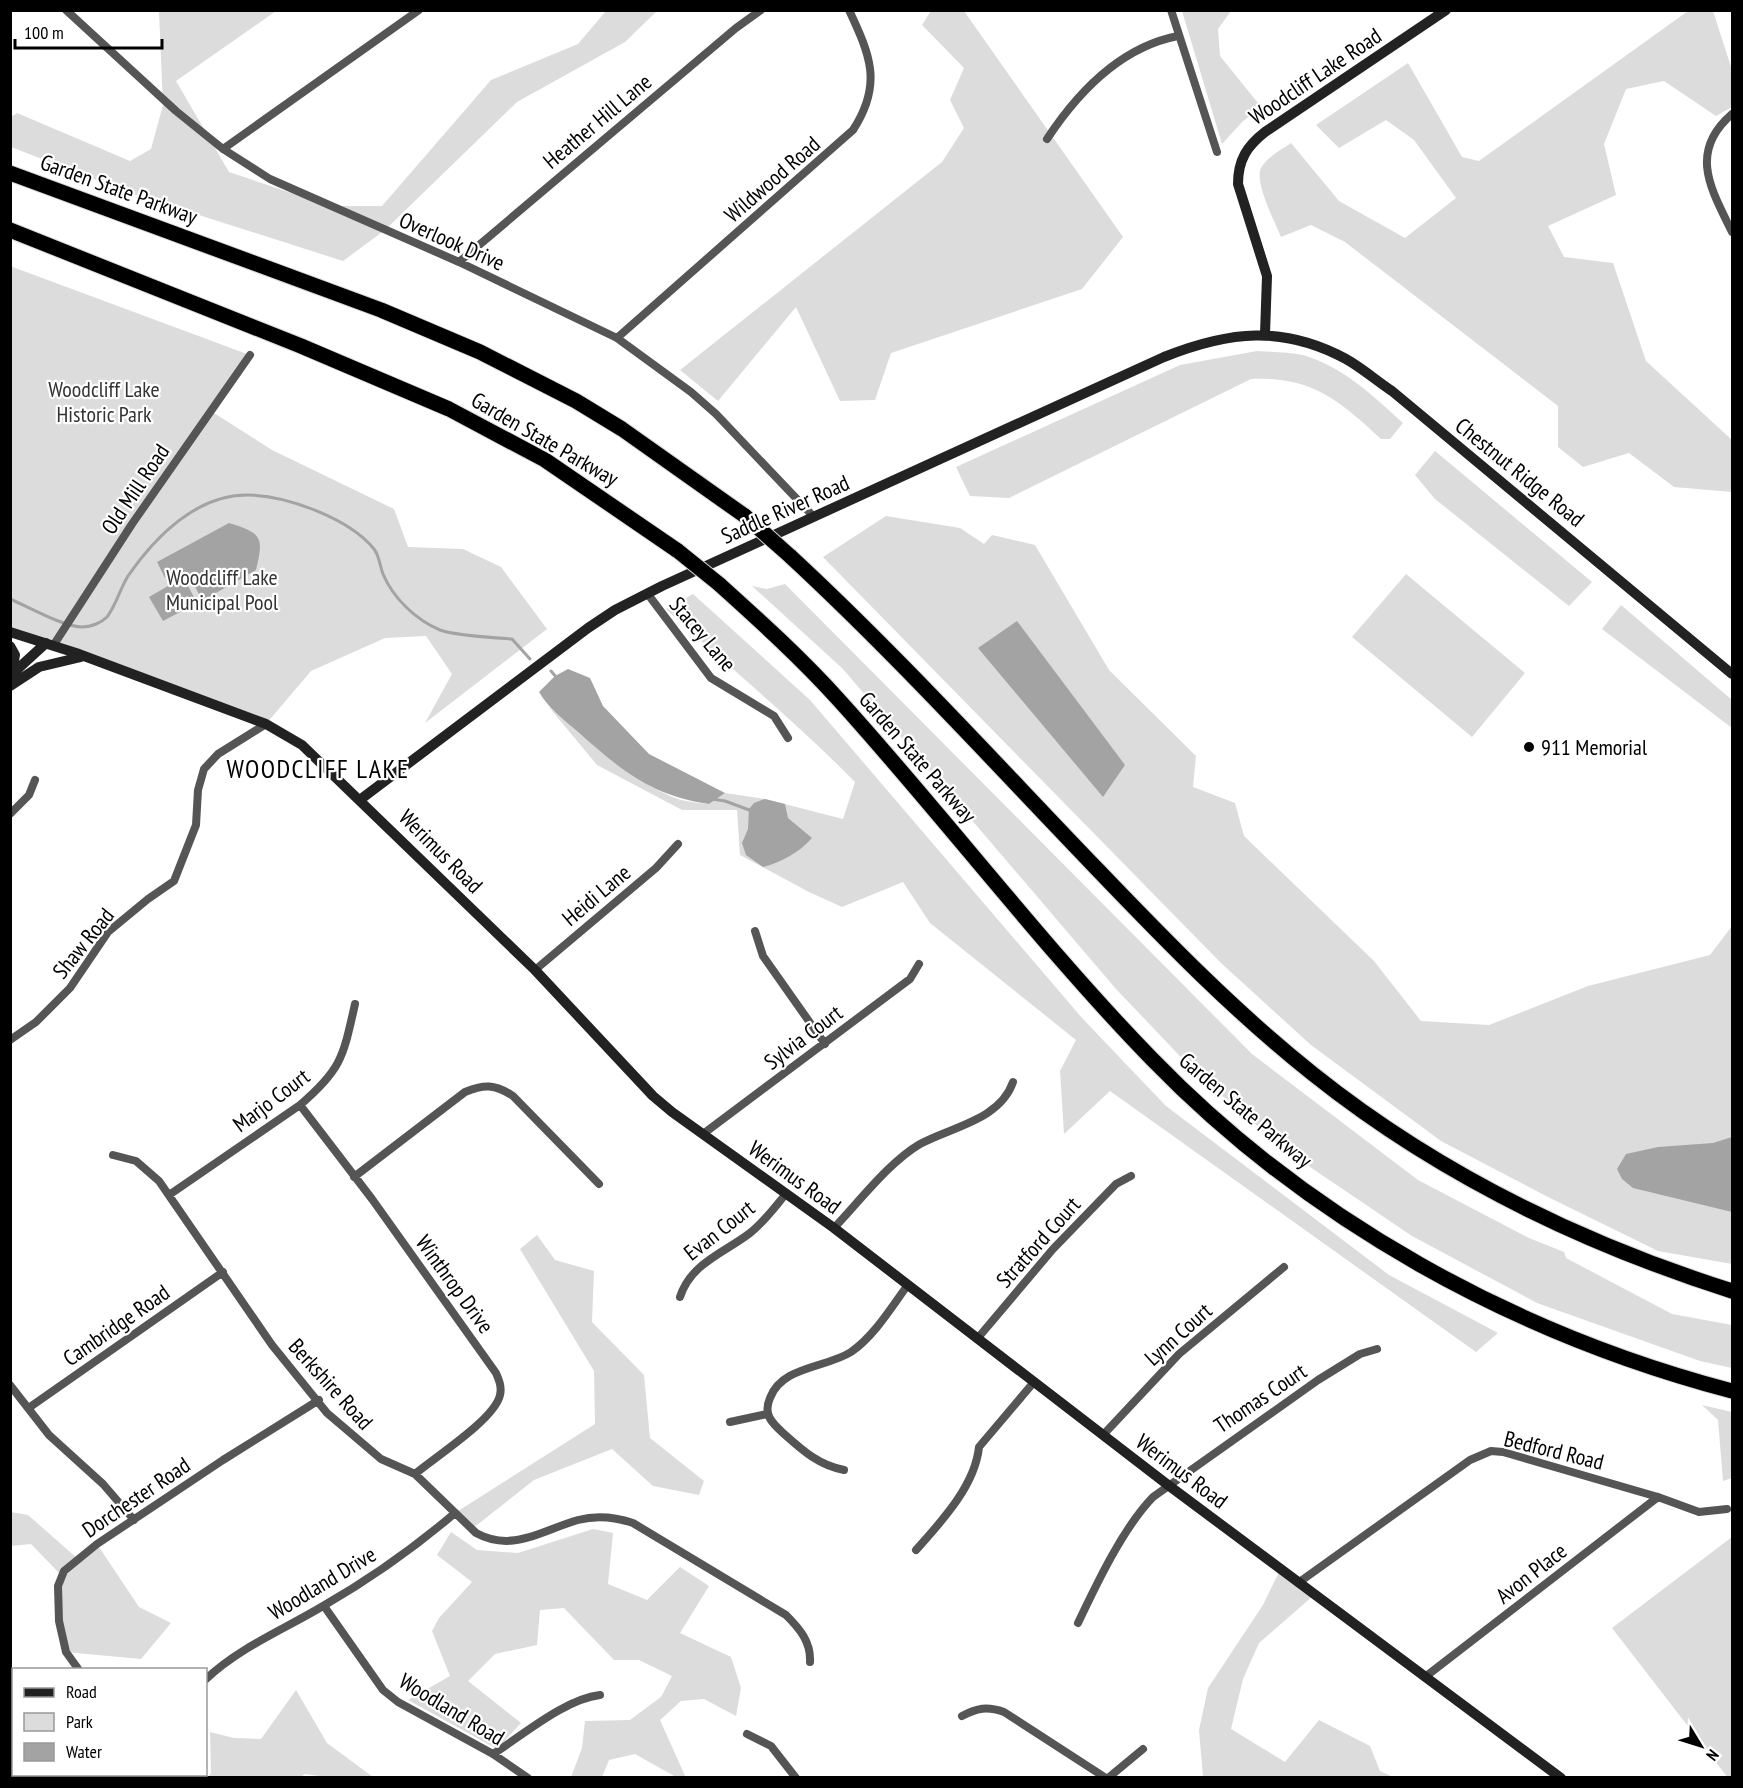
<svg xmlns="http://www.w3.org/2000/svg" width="1743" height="1788" viewBox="0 0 1743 1788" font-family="'PT Sans Narrow',sans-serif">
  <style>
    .green { fill: #dcdcdc }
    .water { fill: #a3a3a3 }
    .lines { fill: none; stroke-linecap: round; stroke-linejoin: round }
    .stream { stroke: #a3a3a3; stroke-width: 3 }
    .highway-casing { stroke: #dbdbdb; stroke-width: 17 }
    .street { stroke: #555; stroke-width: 8 }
    .secondary { stroke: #222; stroke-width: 10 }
    .highway { stroke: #000; stroke-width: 15 }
    .highway-bridge-casing { stroke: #dbdbdb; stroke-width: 17; stroke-linecap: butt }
    .highway-bridge { stroke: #000; stroke-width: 15 }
    .poi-dot { fill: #000; stroke: #fff; stroke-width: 2 }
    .labels { text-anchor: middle; stroke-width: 4.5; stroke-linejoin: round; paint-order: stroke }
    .street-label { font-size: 22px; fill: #000; stroke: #fff }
    .park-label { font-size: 22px; fill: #333; stroke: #fff }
    .poi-label { font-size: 22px; fill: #000; stroke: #fff; text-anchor: start }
    .quarter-label { font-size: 26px; letter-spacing: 1.5px; fill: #000; stroke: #fff }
  </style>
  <rect width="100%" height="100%" fill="#fff"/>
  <path class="green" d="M159 11H276L176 81 229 172 330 206H382L491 80 578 44 606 11H657L625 42 517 102 385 230 343 261 127 192 11 147 10 118 17 113 130 161 151 149 163 105Z
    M931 11H964L1123 237 1082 289 891 353 875 400 840 401 796 307 718 401 680 370 942 162 964 128 950 100 964 68 922 25Z
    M1182 11H1231L1218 29 1220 56 1262 108 1243 121 1222 144Z
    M1688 11H1713L1732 70V107L1716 116 1664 81 1626 89 1604 144 1616 195 1548 226 1564 257 1613 263 1646 361 1732 440V492L1674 487 1629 453 1583 467 1558 447V406L1345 242 1311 225 1281 237C1275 222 1254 182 1261 168 1267 157 1281 150 1291 143L1339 201 1405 238 1456 198 1414 140 1386 120 1339 148 1316 125 1408 63 1462 157 1479 161Z
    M10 266 247 354 242 373 214 413 272 450 394 509 408 547 463 549 501 567 547 629 425 723 452 674 426 636 385 638 311 671 266 724 11 632Z
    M1257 351C1272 352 1289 352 1303 355 1344 367 1373 396 1403 423L1390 439H1381C1339 400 1311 376 1251 379L1009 498 970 496 956 467 1180 365Z
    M1435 451 1592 582 1569 606 1435 499 1415 475Z
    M886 516 960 528 984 544 992 535 1035 545 1109 670 1196 756 1193 787 1235 803 1244 836 1374 961 1421 1021 1489 1025 1588 986 1710 955 1732 926V1264L1658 1251 1548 1197 1441 1141 1311 1045 1221 963 823 557Z
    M1406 574 1525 673 1472 737 1352 637Z
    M785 584 1252 1054 1418 1180 1529 1238 1564 1252 1566 1258 1672 1314 1732 1325V1368L1700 1361 1537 1303 1412 1236 1285 1150 1197 1074 1116 989 843 669 752 586 767 589Z
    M693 594 810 700 1082 1018 1166 1106 1389 1275 1498 1333 1476 1352 1110 1091 1064 1134 1060 1071 1076 1040 930 923 903 882 842 907 809 892 740 855 737 810H682L597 765 548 706C581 735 638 787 681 800 690 802 700 803 709 804L725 793 765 799 843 819 855 782C795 721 729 667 666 609Z
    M1621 605 1732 700V728L1602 629Z
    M537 1235 555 1260 594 1271 592 1322 644 1375 650 1438 704 1481 699 1495 653 1486 612 1449 534 1480 472 1529 455 1513 595 1424 594 1371 520 1249Z
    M1702 1405 1732 1412V1478L1723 1481 1718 1420Z
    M11 1512 28 1515 78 1559 97 1544 139 1607 171 1623 141 1659 66 1652 62 1638V1576L31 1544 11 1546Z
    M593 1529 613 1533 608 1584 647 1600 680 1567 709 1586 680 1633 731 1657 741 1688 736 1716 704 1699 681 1701 660 1720 686 1778 676 1777 635 1754 609 1760 602 1777H571L582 1748 585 1721 630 1720 661 1697 672 1676 639 1660H614L564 1608 540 1610 537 1645 495 1654 468 1681 521 1723 497 1749 408 1700 450 1676 432 1631 439 1618 472 1582 437 1555 451 1532 477 1550 518 1553Z
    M1732 1537V1777L1728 1778 1612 1628Z
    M1280 1570 1314 1595 1259 1643 1243 1679 1231 1729 1285 1762 1319 1720 1370 1746 1380 1771 1393 1777H1203L1199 1730 1208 1688 1263 1605Z
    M13 1684V1738L11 1740V1685Z
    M296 1690 327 1743 373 1777H325L305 1774 299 1778 208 1777 211 1773 210 1732 234 1738 261 1739Z"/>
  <path class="water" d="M229 523C262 533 264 537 256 570L202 601 192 580 197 577 194 574 185 580 197 603 163 621 149 597 168 586 166 579 186 568 165 578 157 562Z
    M1017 621 1125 765 1103 797 978 648Z
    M568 669 590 678 603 706 649 754 725 793 709 804C651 796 620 769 578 732 563 719 549 709 539 692L555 676Z
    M765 799 785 804 788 818 812 838C800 852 780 863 763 867L746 855 742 843 748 829 749 809 754 803Z
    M1732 1137V1212L1633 1188 1622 1179 1617 1169 1626 1154 1658 1147 1713 1143Z"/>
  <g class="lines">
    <path class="stream" d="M10 599C29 607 64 627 82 627 91 627 101 623 107 617 116 605 120 589 128 576 155 537 196 495 247 495 285 495 349 518 374 549 379 555 380 566 383 574 393 598 416 620 440 630 453 635 497 638 512 639L530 659
      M551 671 557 678
      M712 799 725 801 752 811"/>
    <defs>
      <path id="highway" d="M10 173 381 310 480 352 576 401 622 429 745 516
        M10 230 301 346 449 409 545 460 678 551
        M790 556C897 655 996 764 1097 869 1166 941 1235 1012 1313 1074 1437 1173 1581 1243 1732 1291
        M719 584C760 621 801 658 838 699 945 817 1041 945 1152 1059 1309 1221 1515 1334 1732 1391"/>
    </defs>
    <use href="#highway" class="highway-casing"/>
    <path class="street" d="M66 10 176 111 223 149 270 179 459 262 617 338 691 392 716 414 814 517
      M1171 10 1217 152
      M1732 114C1688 152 1711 189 1732 232
      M1047 139C1078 92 1121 47 1178 36
      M223 149 419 10
      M459 262 736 28 761 10
      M617 338 853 130C883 84 870 55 849 10
      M647 593 711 678 774 716 788 738
      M53 646 132 524 250 355
      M10 814 29 795 35 780
      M755 931 763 956 825 1044
      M535 970 656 868 678 844
      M10 1040 36 1022 70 988 108 932 148 899 174 881 196 825 198 790 204 769 218 754 266 724
      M300 1105 372 1199 496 1373C499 1380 502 1387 500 1395 495 1419 435 1457 415 1474
      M703 1134 910 979 919 964
      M113 1155 136 1161 159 1181 272 1345 327 1413 381 1459 415 1474 476 1533C513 1553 542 1530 578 1520 597 1515 615 1517 633 1523L786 1615C800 1629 811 1642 810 1662
      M354 1177 465 1092C484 1084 495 1084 513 1096L599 1184
      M169 1195 300 1105C342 1069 343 1057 355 1004
      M834 1228C858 1203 889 1162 920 1144 951 1127 1000 1120 1013 1082
      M680 1297C691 1263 724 1253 750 1233 764 1222 774 1208 785 1195
      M977 1339 1053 1249 1116 1184 1131 1176
      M10 1385 49 1435 103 1484 134 1520
      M30 1407 223 1272
      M730 1422 767 1414
      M1103 1435 1179 1354 1284 1267
      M844 1470C818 1465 802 1450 783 1433 771 1422 763 1414 770 1398 782 1366 826 1368 851 1352 874 1336 891 1308 907 1286
      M916 1550C941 1522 975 1486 979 1447L1034 1382
      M1298 1583 1470 1460 1491 1451 1503 1452 1658 1497 1699 1512 1727 1509
      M324 1606 383 1690 398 1702 493 1754 528 1778
      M1078 1623C1097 1583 1123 1528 1153 1497L1318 1380 1360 1354 1377 1349
      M79 1670 66 1652 59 1621 58 1586 64 1571 97 1544 223 1460 319 1400
      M1425 1677 1658 1497
      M206 1679C240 1647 283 1630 323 1606 370 1579 414 1548 455 1513
      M962 1716C977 1708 987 1706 1004 1712L1106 1778
      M747 1734 771 1746 796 1778
      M493 1754C523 1735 565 1699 600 1695
      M86 1778 90 1774
      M1108 1778 1143 1749"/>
    <path class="secondary" d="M1265 334 1267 276 1238 184C1238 160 1247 146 1265 132L1446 10
      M10 632 76 653 266 724 302 745 535 970 653 1096 672 1112 834 1228 1168 1485 1561 1778
      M10 646 15 655 11 676
      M10 676 46 643
      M10 686 39 667 81 657
      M361 799 588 628 615 610 662 586 1164 357C1229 331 1283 325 1346 359 1362 368 1377 381 1392 391L1732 674"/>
    <use href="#highway" class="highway"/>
    <defs>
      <path id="highway-bridge" d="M745 516 790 556
        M678 551 719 584"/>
    </defs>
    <use href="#highway-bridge" class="highway-bridge-casing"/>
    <use href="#highway-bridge" class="highway-bridge"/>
  </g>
  <circle class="poi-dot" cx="1529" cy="747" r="6"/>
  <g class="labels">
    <g class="street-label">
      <text transform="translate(1315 76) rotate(-34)" y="8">Woodcliff Lake Road</text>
      <text transform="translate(597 121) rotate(-40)" y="8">Heather Hill Lane</text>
      <text transform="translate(772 179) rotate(-41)" y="8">Wildwood Road</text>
      <text transform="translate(119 189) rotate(20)" y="8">Garden State Parkway</text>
      <text transform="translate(452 241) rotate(24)" y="8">Overlook Drive</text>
      <text transform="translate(545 439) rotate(30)" y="8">Garden State Parkway</text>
      <text transform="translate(1520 472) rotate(39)" y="8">Chestnut Ridge Road</text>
      <text transform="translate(135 489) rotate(-56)" y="8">Old Mill Road</text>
      <text transform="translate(785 509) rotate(-24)" y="8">Saddle River Road</text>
      <text transform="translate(703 634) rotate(50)" y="8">Stacey Lane</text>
      <text transform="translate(918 757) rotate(49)" y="8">Garden State Parkway</text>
      <text transform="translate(441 851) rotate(45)" y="8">Werimus Road</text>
      <text transform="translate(596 895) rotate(-40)" y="8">Heidi Lane</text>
      <text transform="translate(83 943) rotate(-51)" y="8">Shaw Road</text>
      <text transform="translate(803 1037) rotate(-37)" y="8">Sylvia Court</text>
      <text transform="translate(271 1100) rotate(-37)" y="8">Marjo Court</text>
      <text transform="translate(1246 1110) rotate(40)" y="8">Garden State Parkway</text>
      <text transform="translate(795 1177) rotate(36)" y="8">Werimus Road</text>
      <text transform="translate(719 1230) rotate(-38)" y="8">Evan Court</text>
      <text transform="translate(1038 1242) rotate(-48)" y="8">Stratford Court</text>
      <text transform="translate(455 1284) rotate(54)" y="8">Winthrop Drive</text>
      <text transform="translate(116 1325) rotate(-35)" y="8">Cambridge Road</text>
      <text transform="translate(1178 1334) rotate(-42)" y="8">Lynn Court</text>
      <text transform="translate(331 1384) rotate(48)" y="8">Berkshire Road</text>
      <text transform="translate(1260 1398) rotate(-34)" y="8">Thomas Court</text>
      <text transform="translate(1554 1450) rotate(14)" y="8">Bedford Road</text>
      <text transform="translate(1182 1471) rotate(37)" y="8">Werimus Road</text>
      <text transform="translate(136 1497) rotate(-34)" y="8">Dorchester Road</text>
      <text transform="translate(1531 1573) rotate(-38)" y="8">Avon Place</text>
      <text transform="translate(322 1583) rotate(-31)" y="8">Woodland Drive</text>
      <text transform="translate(452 1709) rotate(31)" y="8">Woodland Road</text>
    </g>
    <g class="park-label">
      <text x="104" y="397">Woodcliff Lake<tspan x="104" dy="25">Historic Park</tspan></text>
      <text x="222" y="585">Woodcliff Lake<tspan x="222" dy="25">Municipal Pool</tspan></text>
    </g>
    <g class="poi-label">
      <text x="1541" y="755">911 Memorial</text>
    </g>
    <g class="quarter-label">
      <text x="318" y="778">WOODCLIFF LAKE</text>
    </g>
  </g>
  <rect width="1743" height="1788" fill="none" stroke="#000000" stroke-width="24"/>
  <rect x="12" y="1668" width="195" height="108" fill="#ffffff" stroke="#999999" stroke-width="1.5"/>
  <rect x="24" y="1688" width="30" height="9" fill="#222222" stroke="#999999" stroke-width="1.5"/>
  <text x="66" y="1698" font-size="18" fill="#000000">Road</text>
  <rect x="24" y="1713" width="30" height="18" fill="#dcdcdc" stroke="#999999" stroke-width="1.5"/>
  <text x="66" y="1728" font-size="18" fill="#000000">Park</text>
  <rect x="24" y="1743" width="30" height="18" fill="#a3a3a3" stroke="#999999" stroke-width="1.5"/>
  <text x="66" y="1758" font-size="18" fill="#000000">Water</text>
  <g transform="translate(1701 1746) rotate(128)" stroke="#ffffff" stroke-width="4.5" paint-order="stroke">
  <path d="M0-4.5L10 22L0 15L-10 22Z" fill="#000000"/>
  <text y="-9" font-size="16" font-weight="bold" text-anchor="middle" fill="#000000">N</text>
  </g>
  <path d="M15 39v9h147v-9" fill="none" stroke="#000000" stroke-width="3"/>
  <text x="24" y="39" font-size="18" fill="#000000" stroke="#ffffff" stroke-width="4.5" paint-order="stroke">100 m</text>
</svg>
